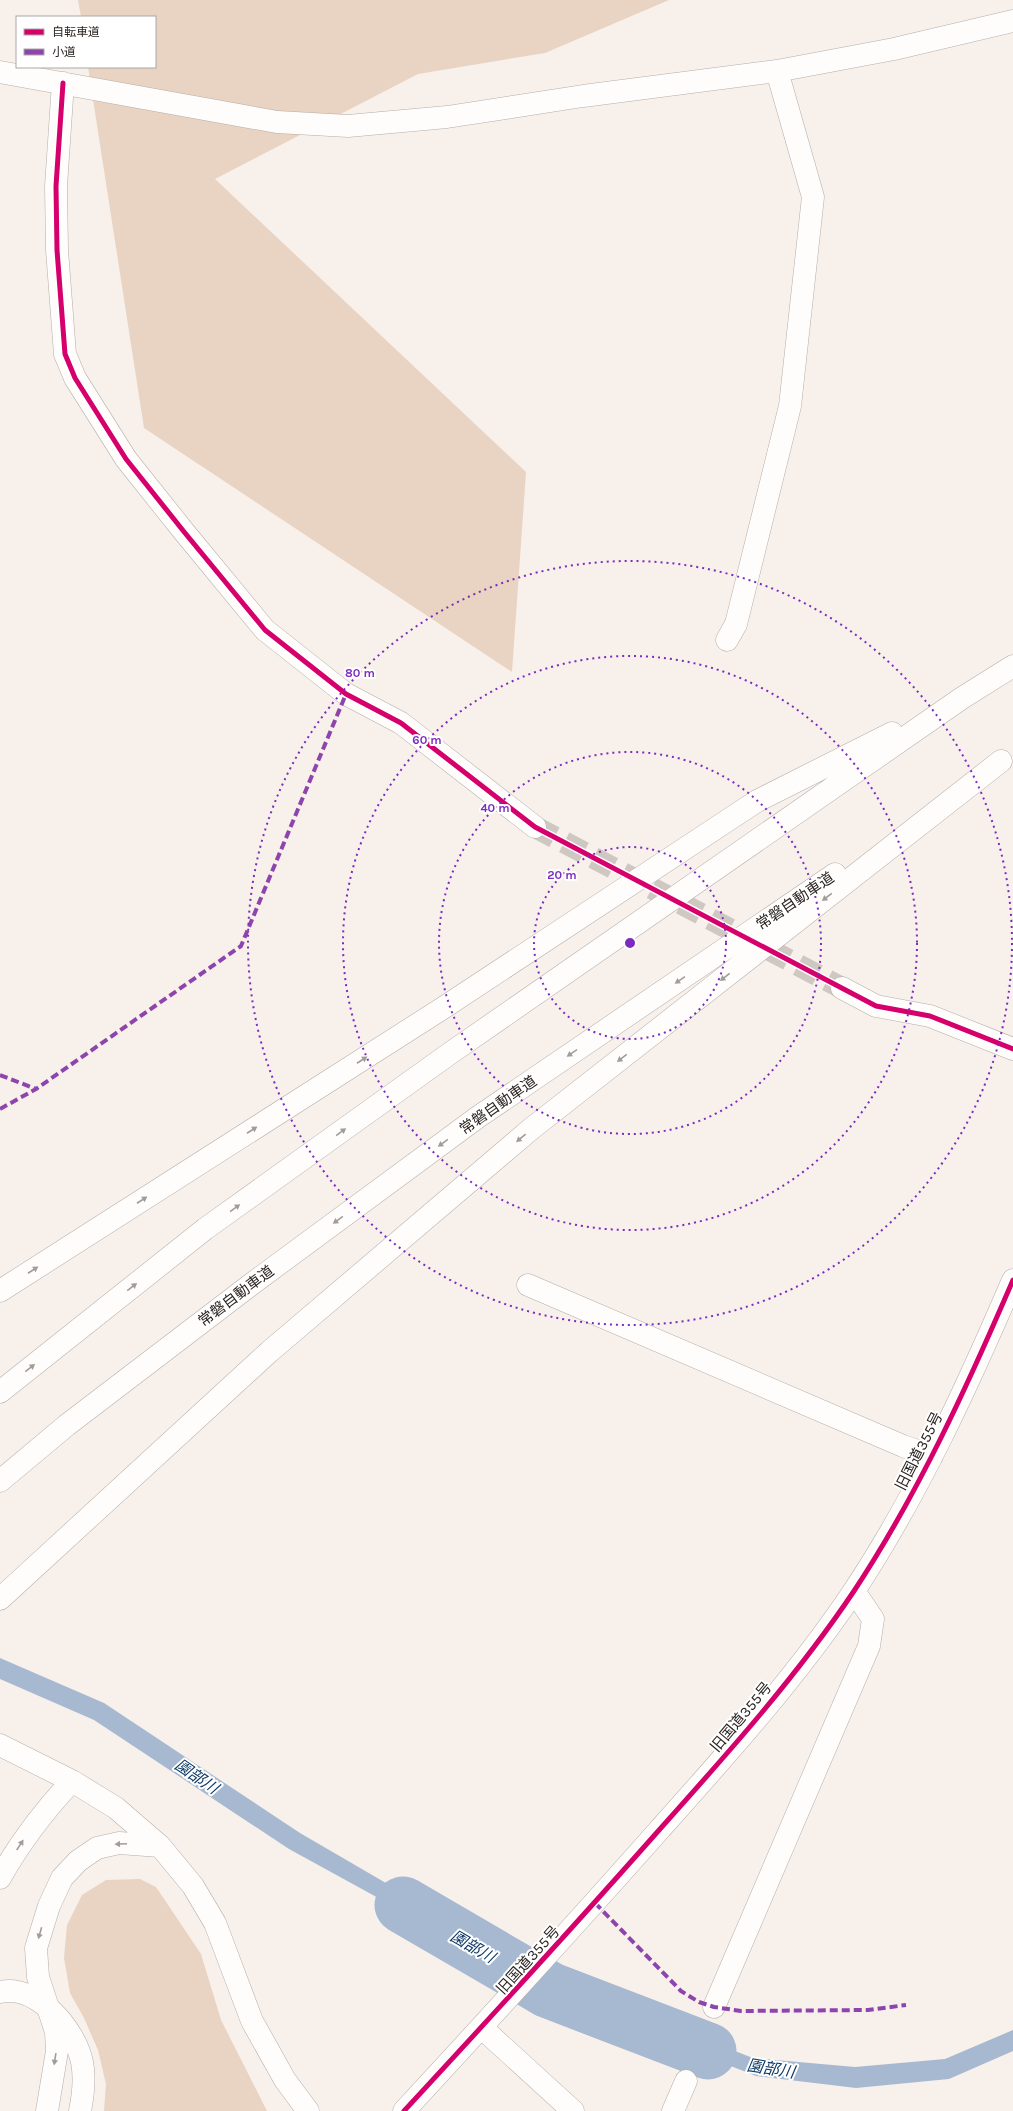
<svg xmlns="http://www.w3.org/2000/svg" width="1013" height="2111" viewBox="0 0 1013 2111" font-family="Karla,'Noto Sans JP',sans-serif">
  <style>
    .green { fill: #e9d3c2 }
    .water { fill: #a7b9d1 }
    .pier { fill: #f8f0ea }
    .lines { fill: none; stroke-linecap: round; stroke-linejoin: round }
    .river { stroke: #a7b9d1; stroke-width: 57 }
    .minor-tunnel { stroke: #cfc7c2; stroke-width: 22; stroke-dasharray: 22 11; stroke-linecap: butt }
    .minor-casing { stroke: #b4aea9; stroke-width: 23 }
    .highway-casing { stroke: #b4aea9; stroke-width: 23 }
    .minor { stroke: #fefdfc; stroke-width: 22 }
    .highway { stroke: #fefdfc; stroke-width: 22 }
    .quiet { stroke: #8e44ad; stroke-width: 4; stroke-dasharray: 8 4; stroke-linecap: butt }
    .cycleway-casing { stroke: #fff; stroke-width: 8 }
    .cycleway { stroke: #d6006c; stroke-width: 5 }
    .oneway { fill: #9f9c99 }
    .ring { fill: none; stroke: #7b2cbf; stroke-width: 2; stroke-dasharray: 2 4 }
    .labels { text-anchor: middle; stroke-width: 4; stroke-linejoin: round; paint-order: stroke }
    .street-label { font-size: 15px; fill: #2b2521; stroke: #fff }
    .water-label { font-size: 16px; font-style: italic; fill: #0d3966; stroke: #fff }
    .centre { fill: #7b2cbf; stroke: #fff; stroke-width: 2 }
    .ring-label { font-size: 12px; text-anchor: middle; font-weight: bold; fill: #7b2cbf; stroke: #fff; stroke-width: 4; stroke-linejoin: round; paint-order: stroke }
  </style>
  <rect width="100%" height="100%" fill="#f8f0ea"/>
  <path class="green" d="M78 0H669L545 53 418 74 215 179 526 472 512 672 144 428 88 67H155V17H81Z
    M140 1879 156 1887 201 1954 221 2020 267 2111H104L106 2084 98 2050 84 2018 70 1993 64 1958 67 1925 82 1895 106 1880Z"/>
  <path class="water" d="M0 1658 104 1703 300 1833 554 1981 753 2058 855 2067 945 2059 1013 2030V2051L949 2079 856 2088 756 2076 670 2042 554 1981 433 1928 289 1849 94 1720 0 1679Z"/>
  <path class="pier" d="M500 1948 555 1979 572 1986 568 1991 492 1956Z"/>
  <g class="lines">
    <path class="river" d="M403 1905 549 1990 708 2051"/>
    <path class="minor-tunnel" d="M535 827 842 988"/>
    <defs>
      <path id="minor" d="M0 72 277 122 348 126 447 117 583 96 777 71 894 49 1013 21
        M63 83 56 186 57 250 65 354 75 378 126 459 185 533 265 630 346 694 401 723 535 827
        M727 640 736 624 790 406 813 197 777 71
        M842 988 876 1006 930 1016 1013 1049
        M528 1285 903 1446 932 1456
        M0 1992C37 1984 75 2029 82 2062 85 2077 83 2096 80 2111
        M714 2007 869 1646 873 1619 854 1591
        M482 2028 573 2111
        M404 2111C490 2018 576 1924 660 1829 728 1753 797 1676 854 1591 918 1494 967 1387 1013 1280
        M673 2111 686 2081"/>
      <path id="highway" d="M0 1291 443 1008 757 801 892 733
        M0 1392 205 1229 449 1054 962 698 1013 666
        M0 1481 67 1425 253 1283 478 1117 835 874
        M0 1599 269 1352 531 1129 1001 761
        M0 1745 72 1781 116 1808 160 1846 193 1886 215 1923 252 2021 285 2080 308 2111
        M0 1878C20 1842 44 1811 72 1781
        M47 2111 57 2051 56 2032 38 1977 36 1948 49 1906 62 1878 78 1861 97 1848 119 1843 160 1846"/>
    </defs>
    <use href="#minor" class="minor-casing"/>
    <use href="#highway" class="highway-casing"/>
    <use href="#minor" class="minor"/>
    <use href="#highway" class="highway"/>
    <path class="quiet" d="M0 1075 36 1089
      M0 1109 36 1089 241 946 346 694
      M595 1903 681 1991 699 2002 714 2007 741 2011 868 2010 906 2005"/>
    <defs>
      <path id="cycleway" d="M63 83 56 186 57 250 65 354 75 378 126 459 185 533 265 630 346 694 401 723 535 827 876 1006 930 1016 1013 1049
        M404 2111C490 2018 576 1924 660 1829 728 1753 797 1676 854 1591 918 1494 967 1387 1013 1280"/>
    </defs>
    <use href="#cycleway" class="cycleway-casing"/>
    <use href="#cycleway" class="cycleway"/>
  </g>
  <defs><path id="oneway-solid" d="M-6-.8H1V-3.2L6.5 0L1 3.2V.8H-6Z"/></defs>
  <g class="oneway">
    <use href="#oneway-solid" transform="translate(827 897) rotate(142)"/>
    <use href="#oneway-solid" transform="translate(725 977) rotate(142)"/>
    <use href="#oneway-solid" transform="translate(680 980) rotate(146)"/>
    <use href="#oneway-solid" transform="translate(572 1053) rotate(146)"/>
    <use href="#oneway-solid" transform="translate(622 1058) rotate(142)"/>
    <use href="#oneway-solid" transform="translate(362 1060) rotate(-33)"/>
    <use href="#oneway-solid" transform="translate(252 1130) rotate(-33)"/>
    <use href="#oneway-solid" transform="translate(341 1132) rotate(-36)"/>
    <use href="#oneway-solid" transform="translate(521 1138) rotate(140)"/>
    <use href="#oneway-solid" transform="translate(443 1143) rotate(144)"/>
    <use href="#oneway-solid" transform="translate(142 1200) rotate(-33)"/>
    <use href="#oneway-solid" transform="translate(235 1208) rotate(-36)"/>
    <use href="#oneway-solid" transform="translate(338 1220) rotate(144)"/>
    <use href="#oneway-solid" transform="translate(33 1270) rotate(-33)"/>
    <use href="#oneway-solid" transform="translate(132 1287) rotate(-38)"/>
    <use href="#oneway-solid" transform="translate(30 1368) rotate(-38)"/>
    <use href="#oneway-solid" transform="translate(121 1844) rotate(178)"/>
    <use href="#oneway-solid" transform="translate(20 1845) rotate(-57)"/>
    <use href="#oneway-solid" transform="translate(40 1933) rotate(106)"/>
    <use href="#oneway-solid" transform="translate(55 2059) rotate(99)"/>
  </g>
  <g class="ring">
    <circle cx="630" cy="943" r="96"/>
    <circle cx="630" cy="943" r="191"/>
    <circle cx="630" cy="943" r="287"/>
    <circle cx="630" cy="943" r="382"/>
  </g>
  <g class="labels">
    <g class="street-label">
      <text transform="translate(795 901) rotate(-34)" y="5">常磐自動車道</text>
      <text transform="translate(498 1105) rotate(-35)" y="5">常磐自動車道</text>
      <text transform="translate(236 1296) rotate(-37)" y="5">常磐自動車道</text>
      <text transform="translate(919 1451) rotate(-63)" y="5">旧国道355号</text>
      <text transform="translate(741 1717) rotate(-50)" y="5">旧国道355号</text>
      <text transform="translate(528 1960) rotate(-48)" y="5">旧国道355号</text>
    </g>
    <g class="water-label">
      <text transform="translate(197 1776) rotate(34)" y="6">園部川</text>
      <text transform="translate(473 1946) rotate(30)" y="6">園部川</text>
      <text transform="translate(771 2068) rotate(9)" y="6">園部川</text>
    </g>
  </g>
  <circle cx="630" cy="943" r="6" class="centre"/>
  <g class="ring-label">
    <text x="360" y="677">80 m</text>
    <text x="427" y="744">60 m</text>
    <text x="495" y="812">40 m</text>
    <text x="562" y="879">20 m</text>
  </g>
  <rect x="16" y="16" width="140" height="52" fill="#ffffff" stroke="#aaa8a6"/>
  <rect x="24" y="29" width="20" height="6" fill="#d6006c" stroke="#aaa8a6"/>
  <text x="52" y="36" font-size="12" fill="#2b2521">自転車道</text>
  <rect x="24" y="49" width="20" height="6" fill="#8e44ad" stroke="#aaa8a6"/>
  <text x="52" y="56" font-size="12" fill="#2b2521">小道</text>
</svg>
